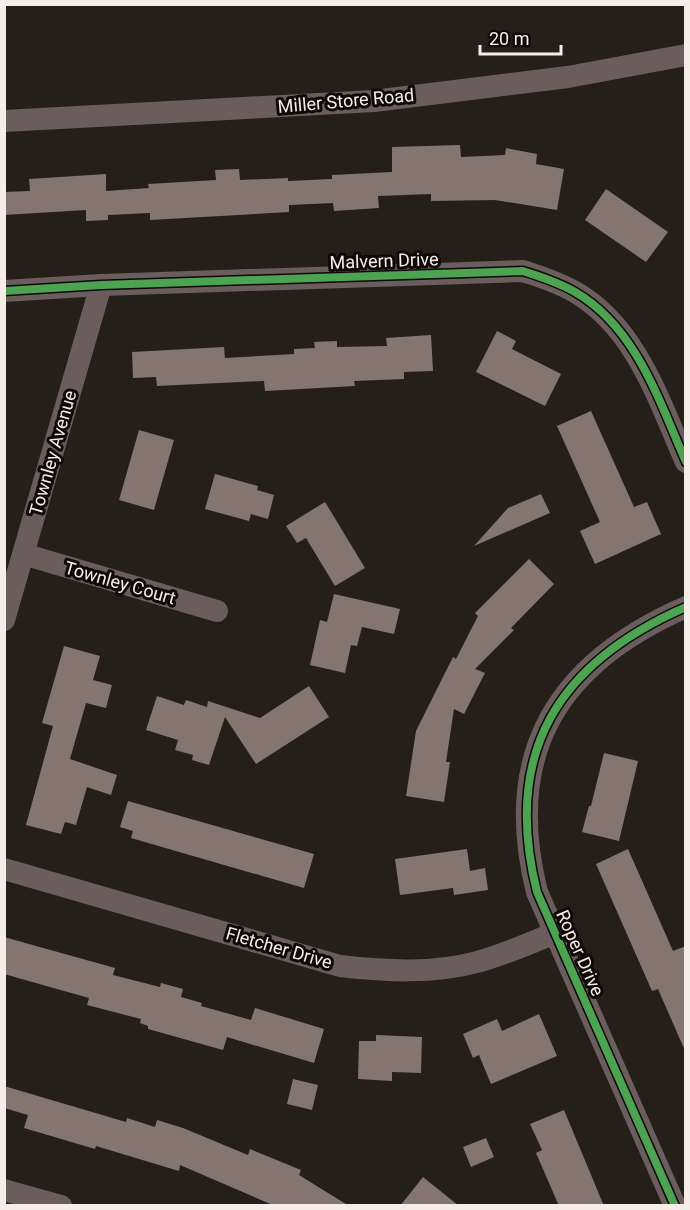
<svg xmlns="http://www.w3.org/2000/svg" width="690" height="1210" viewBox="0 0 690 1210" font-family="Roboto,sans-serif">
  <style>
    .building { fill: #847571 }
    .lines { fill: none; stroke-linecap: round; stroke-linejoin: round }
    .minor { stroke: #6b5d5e; stroke-width: 22 }
    .cycleway-casing { stroke: #0e0906; stroke-width: 11 }
    .cycleway { stroke: #4ca352; stroke-width: 8 }
    .labels { text-anchor: middle; stroke-width: 6; stroke-linejoin: round; paint-order: stroke }
    .street-label { font-size: 18px; fill: #f5ede7; stroke: #0e0906 }
  </style>
  <rect width="100%" height="100%" fill="#251f1a"/>
  <path class="building" d="M460 145 461 157 505 155 506 148 537 154 536 164 564 169 557 210 495 200 431 201V194L378 196 379 208 334 211 333 203 289 205V212L150 220V213L108 215V220L86 221V210L4 215V192L30 191 29 179 106 174V191L149 188 148 184 216 180 215 170 239 169 240 180 288 178V181L332 179V175L392 172V147Z
    M606 189 668 232 646 262 585 220Z
    M497 331 516 341 512 349 561 374 545 406 476 372Z
    M431 335 433 371 404 372V379L354 381 355 386 265 391 264 381 157 386 156 377 133 378 132 352 224 347 225 358 294 354V349L315 348 314 342 337 341V347L387 346 386 338Z
    M591 411 634 507 647 502 661 534 595 564 580 531 600 522 557 426Z
    M139 430 174 440 154 510 119 500Z
    M215 474 258 486 257 490 274 495 268 519 251 514 249 521 205 509Z
    M541 494 550 513 474 546 508 508Z
    M325 502 365 568 335 586 306 538 297 543 286 526Z
    M529 559 554 584 511 628 514 630 475 669 485 673 464 714 454 709 446 762H450L444 802 406 796 416 731 453 657 456 659 478 616 475 613Z
    M334 594 400 609 394 634 362 627 357 646 351 645 345 673 310 665 320 620 327 622Z
    M64 646 100 656 93 680 112 685 106 708 86 703 70 759 117 775 111 795 87 787 76 825 65 822 61 834 26 825 53 726 42 723Z
    M309 686 329 717 256 764 225 717 209 765 192 760 193 755 175 750 178 740 146 730 157 696 184 705 186 700 207 707 208 701 260 718Z
    M604 753 638 761 619 841 582 832 589 806H591Z
    M128 801 314 854 304 888 131 838 133 831 120 827Z
    M467 849 470 871 485 868 488 890 454 895 453 888 400 895 395 859Z
    M628 849 673 951 686 946V1053L658 989 652 991 596 864Z
    M4 937 115 968 113 975 160 987 161 983 183 989 181 997 202 1003 201 1006 251 1020 255 1008 324 1029 314 1063 227 1037 223 1050 148 1029V1026L140 1023 141 1019 87 1005 89 998 4 974Z
    M539 1014 557 1056 491 1084 479 1055 473 1058 463 1034 497 1019 502 1031Z
    M376 1035 422 1037 421 1073 392 1072V1081L358 1079 359 1041H376Z
    M293 1079 318 1085 312 1110 287 1104Z
    M4 1086 126 1122 127 1118 155 1127 157 1120 183 1128 248 1155 250 1149 301 1170 299 1175 349 1206H275L180 1165 179 1171 96 1146 95 1149 24 1128 28 1115 4 1108Z
    M564 1110 604 1206H559L536 1153 542 1150 530 1124Z
    M486 1138 494 1157 471 1167 463 1147Z
    M423 1177 459 1206H400Z"/>
  <g class="lines">
    <path class="minor" d="M4 121 374 101 568 77 686 55
      M4 291 101 285 523 271C541 277 558 282 575 292 636 327 659 401 686 462
      M23 554 217 611
      M4 620 101 285
      M4 869 340 966C385 971 433 974 477 962 504 955 530 943 555 933
      M4 1190 61 1206
      M675 1206 537 892C502 752 558 663 686 607"/>
    <defs>
      <path id="cycleway" d="M4 291 101 285 523 271C541 277 558 282 575 292 636 327 659 401 686 462
        M675 1206 537 892C502 752 558 663 686 607"/>
    </defs>
    <use href="#cycleway" class="cycleway-casing"/>
    <use href="#cycleway" class="cycleway"/>
  </g>
  <g class="labels">
    <g class="street-label">
      <text transform="translate(346 101) rotate(-5)" y="6">Miller Store Road</text>
      <text transform="translate(384 261) rotate(-2)" y="6">Malvern Drive</text>
      <text transform="translate(53 453) rotate(-74)" y="6">Townley Avenue</text>
      <text transform="translate(120 583) rotate(16)" y="6">Townley Court</text>
      <text transform="translate(279 948) rotate(16)" y="6">Fletcher Drive</text>
      <text transform="translate(580 953) rotate(66)" y="6">Roper Drive</text>
    </g>
  </g>
  <rect width="690" height="1210" fill="none" stroke="#f5ede7" stroke-width="12"/>
  <path d="M480 45v9h81v-9" fill="none" stroke="#f5ede7" stroke-width="3"/>
  <text x="489" y="45" font-size="18" fill="#f5ede7" stroke="#0e0906" stroke-width="4.5" paint-order="stroke">20 m</text>
</svg>
